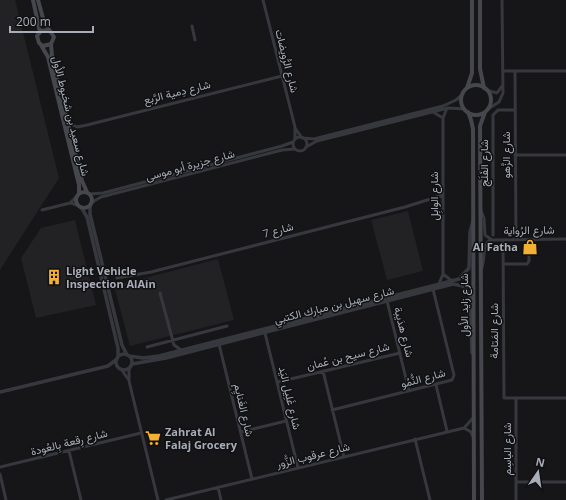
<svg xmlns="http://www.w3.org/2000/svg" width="566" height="500" viewBox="0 0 566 500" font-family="'Open Sans',Vazirmatn,sans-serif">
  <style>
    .built { fill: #222225 }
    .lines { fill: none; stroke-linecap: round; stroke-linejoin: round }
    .minor { stroke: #37383d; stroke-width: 3 }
    .tertiary { stroke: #37383d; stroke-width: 3.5 }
    .secondary { stroke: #45474d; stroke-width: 4 }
    .labels { text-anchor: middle; stroke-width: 3; stroke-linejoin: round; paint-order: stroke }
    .street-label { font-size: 11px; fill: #a8adb8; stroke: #111113 }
    .poi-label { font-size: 11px; font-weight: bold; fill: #a8adb8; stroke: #111113; text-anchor: start }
  </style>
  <rect width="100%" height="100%" fill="#161618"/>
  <path class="built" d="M0 0H15L59 178 0 270Z
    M408 211 423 271 387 280 371 220Z
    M75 220 96 305 36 318 21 258 41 228Z
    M218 259 234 320 130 346 114 286Z"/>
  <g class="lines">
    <path class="minor" d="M263 0 295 127V139
      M192 26 195 40
      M503 71H566
      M515 71 516 239
      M486 90 497 93 502 86
      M488 109 499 102 503 93 502 0
      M433 112 443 118
      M69 123 77 127 87 125 282 76
      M295 128 302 138
      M293 144a7 7 0 1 1 14 0a7 7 0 1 1-14 0Z
      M303 138 314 139 443 106 456 100 463 94
      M306 147 317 141 448 108 465 109
      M515 155H566
      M90 194 103 193 282 146 293 142
      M70 203 76 197
      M91 203 101 197 282 150 295 149
      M42 210 70 203 78 205
      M481 211 484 218 485 235 492 240
      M493 235V115L498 110H515
      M503 240 504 398H566
      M503 264H527L529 261V254
      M481 270C486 261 481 246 490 240L566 239
      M443 274 452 281
      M117 278 151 272 405 207 443 195
      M439 284 443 274V118L447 108
      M160 293 174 345 181 350
      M387 301 409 391
      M265 333 298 468
      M219 344 252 479
      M147 347 227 326
      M129 368V381L158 500
      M121 369 128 379
      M323 371 344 457
      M278 382 400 353
      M436 385 447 431
      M516 398V500
      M332 410 452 380 454 375 433 289
      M464 428 471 432 473 437
      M241 432 286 421
      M415 439 430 500
      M69 451 81 500
      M0 467 141 433
      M0 474 6 500
      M516 482H566
      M218 487 221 500
      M166 500 464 428 473 418"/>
    <path class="tertiary" d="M90 205V214L122 345 127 355
      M81 207 87 217 118 348V357
      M116 362a8 8 0 1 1 16 0a8 8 0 1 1-16 0Z
      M129 356 143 358 159 356 459 279 469 268 470 232 473 221
      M132 364 166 358 453 284 463 286 470 294 472 353
      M0 392 108 366 117 359"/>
    <path class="secondary" d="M33 0 40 32
      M38 0 44 22 54 37 51 44 43 46 39 43 37 36 41 31 48 30
      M480 0V69L484 88
      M51 44 52 57 82 181 87 192
      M41 45 48 57 79 185V193
      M461 100a15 15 0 1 1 30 0a15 15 0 1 1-30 0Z
      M467 88 472 73V0
      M468 112 471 120 473 129 474 500
      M76 200a8 8 0 1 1 16 0a8 8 0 1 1-16 0Z
      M482 500 480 126 485 112"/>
  </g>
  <defs>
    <symbol id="shop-bare" viewBox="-9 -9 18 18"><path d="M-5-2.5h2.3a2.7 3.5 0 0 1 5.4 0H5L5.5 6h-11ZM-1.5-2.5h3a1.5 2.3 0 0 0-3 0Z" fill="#f2b134" stroke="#111113" stroke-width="2.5" paint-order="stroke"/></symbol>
    <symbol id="building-bare" viewBox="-9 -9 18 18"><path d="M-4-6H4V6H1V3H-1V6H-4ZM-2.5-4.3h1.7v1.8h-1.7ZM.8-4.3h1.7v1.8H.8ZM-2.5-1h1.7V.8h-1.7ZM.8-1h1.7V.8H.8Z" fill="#f2b134" stroke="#111113" stroke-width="2.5" paint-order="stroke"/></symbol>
    <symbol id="supermarket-bare" viewBox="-9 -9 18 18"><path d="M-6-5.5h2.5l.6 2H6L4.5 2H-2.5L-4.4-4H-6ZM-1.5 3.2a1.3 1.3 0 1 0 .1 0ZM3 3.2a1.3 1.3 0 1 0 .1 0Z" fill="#f2b134" stroke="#111113" stroke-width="2.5" paint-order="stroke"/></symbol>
  </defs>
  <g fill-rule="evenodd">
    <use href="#shop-bare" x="519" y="236" width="22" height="22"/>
    <use href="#building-bare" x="43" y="266" width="22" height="22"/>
    <use href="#supermarket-bare" x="142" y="427" width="22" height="22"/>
  </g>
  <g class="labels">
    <g class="street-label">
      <text transform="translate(287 61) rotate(76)" y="4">شارع الرُّويضات</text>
      <text transform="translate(177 92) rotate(-14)" y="4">شارع دِمية الرَّبع</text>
      <text transform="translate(71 116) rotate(76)" y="4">شارع سعيد بن شخبوط الأول</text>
      <text transform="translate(506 155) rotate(-90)" y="4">شارع الزَّهو</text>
      <text transform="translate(484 163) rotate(-90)" y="4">شارع الفَلَج</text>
      <text transform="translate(190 165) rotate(-15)" y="4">شارع جزيرة أبو موسى</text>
      <text transform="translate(434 196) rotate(-90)" y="4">شارع الوابِل</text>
      <text transform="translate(278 230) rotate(-15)" y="4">شارع 7</text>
      <text transform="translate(529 230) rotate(-1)" y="4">شارع الرُواية</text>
      <text transform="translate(334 305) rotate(-14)" y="4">شارع سهيل بن مبارك الكتبي</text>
      <text transform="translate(464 305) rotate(-90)" y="4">شارع زايد الأول</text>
      <text transform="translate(494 331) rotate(-90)" y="4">شارع المَتامة</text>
      <text transform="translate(404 332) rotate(76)" y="4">شارع هدَيبة</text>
      <text transform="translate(348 356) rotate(-14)" y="4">شارع سيح بن عُمان</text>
      <text transform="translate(423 378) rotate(-15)" y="4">شارع النُّمُو</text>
      <text transform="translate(290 398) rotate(77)" y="4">شارع غَلِيل اليَد</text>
      <text transform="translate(244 410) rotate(77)" y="4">شارع الغَنايِم</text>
      <text transform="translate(69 442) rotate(-14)" y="4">شارع رِقعة بِالعُودة</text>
      <text transform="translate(507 449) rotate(-90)" y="4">شارع الباسِم</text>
      <text transform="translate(313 455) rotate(-14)" y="4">شارع عرقوب الزُّور</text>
    </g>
    <g class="poi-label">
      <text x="518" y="251" text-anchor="end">Al Fatha</text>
      <text x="66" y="275">Light Vehicle<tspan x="66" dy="13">Inspection AlAin</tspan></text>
      <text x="165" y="436">Zahrat Al<tspan x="165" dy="13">Falaj Grocery</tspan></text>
    </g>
  </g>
  <g transform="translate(538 472) rotate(13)" stroke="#111113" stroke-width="3" paint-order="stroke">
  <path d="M0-3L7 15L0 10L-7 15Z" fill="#a8adb8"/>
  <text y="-6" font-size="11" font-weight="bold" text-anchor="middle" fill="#a8adb8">N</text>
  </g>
  <path d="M10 26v6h83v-6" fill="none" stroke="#a8adb8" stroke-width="2"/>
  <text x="16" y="26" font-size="12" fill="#a8adb8" stroke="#111113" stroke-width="3" paint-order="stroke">200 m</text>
</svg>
